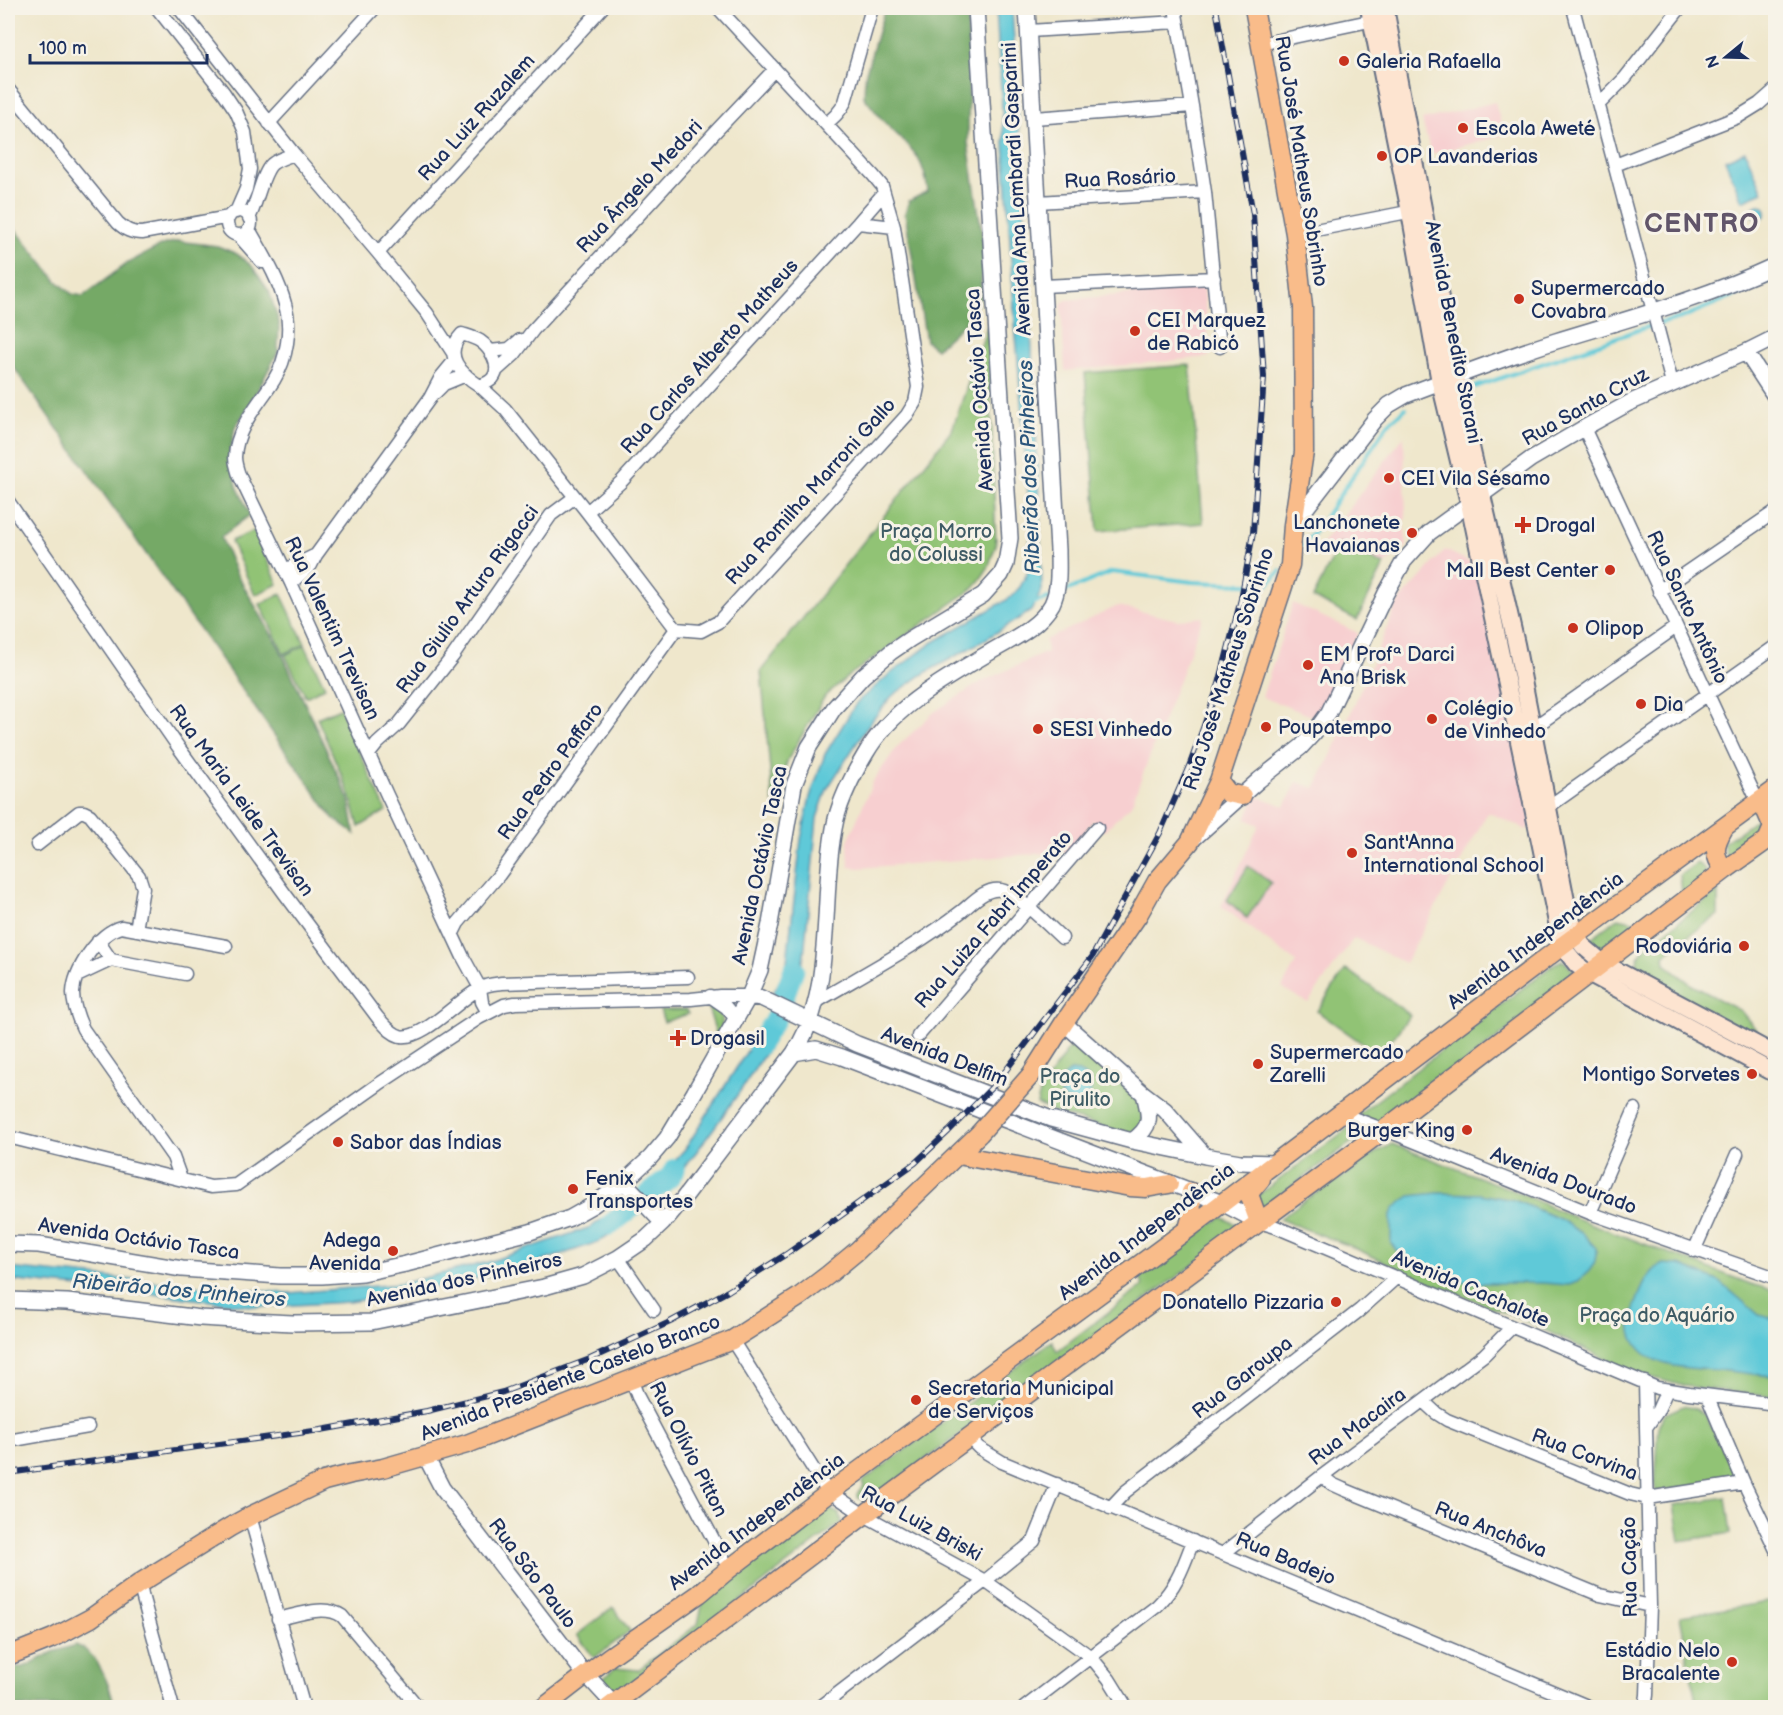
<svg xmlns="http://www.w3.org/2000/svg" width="1783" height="1715" viewBox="0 0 1783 1715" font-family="'Balsamiq Sans',sans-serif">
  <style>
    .built { fill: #f7cfd0 }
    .green { fill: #91c374; stroke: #567969; stroke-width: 1.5 }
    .forest { fill: #74a966; stroke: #486c62; stroke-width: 1.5 }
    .water { fill: #5ec9d8; stroke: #3c7c9b; stroke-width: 1.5 }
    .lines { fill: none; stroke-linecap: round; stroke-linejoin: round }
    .stream { stroke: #5ec9d8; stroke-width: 4 }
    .river { stroke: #5ec9d8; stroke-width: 21 }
    .minor-casing { stroke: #656f84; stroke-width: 15 }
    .tertiary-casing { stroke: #656f84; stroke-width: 18 }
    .secondary-casing { stroke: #656f84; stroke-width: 20 }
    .primary-casing { stroke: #656f84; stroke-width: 21 }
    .minor { stroke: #fff; stroke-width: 12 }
    .tertiary { stroke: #fff; stroke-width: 15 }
    .secondary { stroke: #fde4d0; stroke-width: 16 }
    .primary { stroke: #f9bc8a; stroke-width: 18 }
    .rail-casing { stroke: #1b2f5e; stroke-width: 6 }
    .rail { stroke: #f7f3e8; stroke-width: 4; stroke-dasharray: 11; stroke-linecap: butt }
    .primary-bridge-casing { stroke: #656f84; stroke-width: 21; stroke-linecap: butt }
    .primary-bridge { stroke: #f9bc8a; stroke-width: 18 }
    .poi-dot { fill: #c8321e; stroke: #f7f3e8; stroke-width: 2 }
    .labels { text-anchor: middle; stroke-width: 6; stroke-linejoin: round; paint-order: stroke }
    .poi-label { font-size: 20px; fill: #1b2f5e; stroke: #f7f3e8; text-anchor: start }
    .street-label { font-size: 20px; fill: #1b2f5e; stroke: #f7f3e8 }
    .park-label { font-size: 20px; fill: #3e5b65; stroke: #f7f3e8 }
    .water-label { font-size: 21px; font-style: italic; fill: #2c567c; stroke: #f7f3e8 }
    .district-label { font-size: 26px; font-weight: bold; letter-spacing: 1.5px; fill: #61556a; stroke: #f7f3e8 }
  </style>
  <rect width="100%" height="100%" fill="#f7f3e8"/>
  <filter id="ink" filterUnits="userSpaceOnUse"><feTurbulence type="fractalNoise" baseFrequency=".0167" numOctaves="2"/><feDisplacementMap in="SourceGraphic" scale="12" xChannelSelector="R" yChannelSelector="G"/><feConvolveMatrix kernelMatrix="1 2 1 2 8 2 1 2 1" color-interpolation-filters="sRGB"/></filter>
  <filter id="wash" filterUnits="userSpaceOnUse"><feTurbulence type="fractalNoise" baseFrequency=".008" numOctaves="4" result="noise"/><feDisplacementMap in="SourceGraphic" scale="24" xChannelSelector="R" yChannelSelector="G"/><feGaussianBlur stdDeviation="1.35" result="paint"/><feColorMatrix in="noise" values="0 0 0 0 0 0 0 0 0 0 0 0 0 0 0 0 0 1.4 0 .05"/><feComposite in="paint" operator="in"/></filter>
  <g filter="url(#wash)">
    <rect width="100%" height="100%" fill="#efe7cc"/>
    <path class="built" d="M1495 102 1504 135 1431 154 1422 120Z
      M1204 287 1209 357 1065 371 1061 304 1066 300Z
      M1404 436 1406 519 1403 520 1407 546 1384 565 1340 543 1333 557 1318 549Z
      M1445 550 1478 566 1531 821 1527 830 1488 812 1405 963 1354 938 1308 1003 1282 988 1296 962 1221 906 1259 825 1246 819 1256 796 1285 806 1297 782 1315 788 1342 733 1397 604Z
      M1293 603 1358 633 1317 718 1262 697Z
      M1118 606 1177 620 1203 617 1131 805 1104 831 1093 820 1071 851 859 868 849 867 848 841 873 781 897 747 934 712 981 682 1047 652 1045 640Z"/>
    <path class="green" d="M988 325 996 545 988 568 975 587 851 674 825 696 788 759 773 803 761 671 952 430Z
      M1190 365 1203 523 1098 531 1085 373Z
      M254 531 278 584 255 595 231 541Z
      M1340 543 1384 565 1357 620 1313 598Z
      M281 594 305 644 284 654 260 604Z
      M305 645 325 687 306 697 285 655Z
      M340 708 386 811 359 827 350 795 317 718Z
      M1757 819H1761L1768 830 1727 860 1723 843Z
      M1697 863 1705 869V878L1703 883 1615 949 1602 951 1590 939 1618 918 1642 923 1682 893 1680 875Z
      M1248 866 1271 883 1247 918 1227 900Z
      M1718 891V915L1674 946 1664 956 1665 964 1692 985 1741 1011 1765 1041 1641 976C1633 965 1637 957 1645 948Z
      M1561 961 1565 962 1578 976 1383 1126 1358 1115 1554 964Z
      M1346 969 1410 1015 1380 1056 1317 1011Z
      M708 1008 720 1011C724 1019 723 1029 717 1036Z
      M660 1010H686L688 1014 664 1022Z
      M1075 1039 1132 1094 1142 1108 1143 1127 1128 1134 1055 1113 1037 1104 1041 1089Z
      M1350 1127H1354C1357 1131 1357 1134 1356 1139L1263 1207 1260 1208 1257 1196Z
      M1392 1144 1515 1191 1573 1217 1751 1284 1775 1291V1397L1684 1386 1634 1373 1530 1323 1426 1281 1350 1246 1279 1219 1308 1198 1353 1171 1366 1158Z
      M1221 1217 1244 1228 868 1501 858 1498V1493L864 1486 862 1482 1052 1341 1057 1351 1143 1286 1140 1277Z
      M1683 1406 1697 1409 1706 1416 1733 1471V1475L1730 1480 1656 1492 1655 1487 1659 1424 1665 1414Z
      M1726 1497 1731 1533 1680 1541 1674 1505Z
      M829 1509 840 1514 842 1522 618 1695 603 1679 615 1668 638 1670 698 1624 703 1601 823 1511Z
      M1775 1601V1707H1697L1680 1616Z
      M613 1607 630 1631 594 1658 577 1635Z"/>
    <path class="forest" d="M885 8H967L969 61 968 143 984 247 980 298 970 318 936 349 926 341 905 213 909 201 928 191C923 156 913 150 889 127 880 118 872 107 864 97L865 76Z
      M8 220 57 281 72 294 83 296 128 263 162 245 178 241 218 246 237 254 252 266 269 291 279 322 278 352 248 408 235 427 230 453 237 486 250 515 221 537 236 573 279 647 349 799 355 834 333 818 8 359Z
      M76 1645C80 1647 85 1649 88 1652 100 1662 113 1692 114 1707H8V1667H24L53 1652Z"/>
    <path class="water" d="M996 8H1012L1029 288 1039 499 1042 590 1031 611 981 642 923 674 892 696 869 724 827 789 817 818 804 955 793 1000 773 993 786 970 801 839 810 797 825 754 857 702 890 674 932 643 1010 598 1020 587 1028 572 1031 533 1014 309Z
      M1745 151 1763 192 1742 201 1725 160Z
      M1752 212a7 7 0 1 1 14 0a7 7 0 1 1-14 0Z
      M768 1018 781 1027C746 1086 706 1141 663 1195L652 1185 685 1149Z
      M1070 1071 1079 1072 1089 1079 1091 1091 1084 1102C1060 1103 1049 1088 1070 1071Z
      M1438 1193 1479 1194 1514 1200 1562 1220 1584 1235 1596 1248V1256L1594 1264 1589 1271 1577 1282 1569 1285 1544 1283H1469L1423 1268 1396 1250 1391 1243V1215L1395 1207 1410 1196Z
      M627 1201 638 1215 598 1242 534 1264 455 1284 349 1302 258 1307 162 1295 8 1280V1268L198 1286 289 1293 400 1284 488 1262 591 1227Z
      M1663 1264 1680 1265 1720 1282 1759 1315 1775 1319V1376C1757 1375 1739 1372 1720 1370 1691 1368 1649 1370 1634 1340 1629 1330 1630 1319 1634 1309 1640 1292 1647 1271 1663 1264Z"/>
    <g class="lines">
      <path class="stream" d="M1475 387 1644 328 1681 318 1776 278
        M1299 550 1317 529 1388 424 1406 408
        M1061 593 1112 572 1193 582 1268 585 1280 571
        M1030 604 1049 598"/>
      <path class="river" d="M758 1046 776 1018 794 969
        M610 1225 669 1178 675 1169"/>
    </g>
  </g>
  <g filter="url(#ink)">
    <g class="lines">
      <defs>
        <path id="minor" d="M157 8 224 93 236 111 245 132 250 169 246 189 236 212
          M179 8 294 154 378 253 427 313 453 353
          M1175 8 1192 106 1205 192 1220 347
          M1573 8 1672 383
          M1029 31 1177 22
          M1260 44 1379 19
          M8 89 118 223C126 230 131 233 142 233L229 217
          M1599 104 1625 78 1680 8
          M1034 118 1192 106
          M269 123 375 8
          M826 124C834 117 840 112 845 102L872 8
          M1615 165 1738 117 1759 104 1776 89
          M1038 202 1205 192
          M227 223a12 12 0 1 1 24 0a12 12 0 1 1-24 0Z
          M249 218C257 204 262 173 272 164 278 159 287 157 294 154
          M858 223 894 227
          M249 229C263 254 278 277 285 304 292 328 287 359 274 380 259 404 236 427 235 457 235 463 237 469 239 475L291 583 387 795 463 957 480 988 482 1002 488 1013
          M1295 234 1418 210
          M239 236 262 262
          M378 253 602 8
          M1043 286 1214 278
          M462 334C468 336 475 338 480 341 490 348 502 366 493 378 490 382 484 384 480 386 461 374 442 355 462 334Z
          M490 351 509 349 520 340
          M496 371 514 355 533 330 717 130 775 69
          M480 386 505 409 587 512 676 629
          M435 393 444 384 466 375
          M1584 428 1758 802
          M8 501 179 748 285 894 378 1018C385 1025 390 1033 400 1036 424 1041 461 996 483 987 489 984 496 984 502 983L688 977
          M587 512 621 482 858 223 884 193
          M285 570 316 555
          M291 583 311 565 316 555 430 398 441 377 455 360
          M1659 591 1776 511
          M676 629 701 631 718 622 907 415 915 402 918 387 894 227 882 186 873 175 718 8
          M1533 728 1676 627
          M369 754 377 744 399 724 453 656 551 515 575 497
          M1548 807 1776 646
          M37 845 79 812H84L90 815 139 876 143 888 136 930
          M453 933 458 923 499 875 676 629
          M98 941 111 960 185 974
          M77 976 111 960
          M710 996 726 1007 736 1019
          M816 1002C865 973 917 946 962 911 972 903 986 887 1001 890 1017 893 1049 926 1062 938
          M918 1036 1097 828
          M1340 1113 1401 1136 1590 1213 1776 1278
          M8 1137 211 1187 236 1185 379 1084 479 1018 504 1005 515 1003 691 999 720 996H749
          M181 1179 173 1157 83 1029C78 1018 73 1006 73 993 74 970 98 933 121 927L226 946
          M1590 1213 1635 1109
          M1259 1222 1276 1227 1657 1388 1689 1393 1776 1404
          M1694 1251 1737 1154
          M618 1258 654 1310
          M732 1340 824 1486 830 1492 864 1515 985 1581 1091 1657 1109 1679 1127 1708
          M631 1379 638 1397 729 1569
          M1645 1382 1650 1606 1647 1695 1645 1708
          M1707 1396 1744 1483 1776 1550
          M1423 1401 1436 1413 1447 1420 1630 1494 1647 1498 1744 1483
          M1647 1426 1657 1412 1667 1390
          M969 1438 979 1448 1002 1462 1592 1708
          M8 1441 88 1427
          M1322 1476 1332 1484 1343 1489 1600 1595 1650 1606
          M1110 1508 1125 1492 1360 1310 1397 1277
          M250 1516 304 1708
          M1224 1553 1322 1476 1484 1355 1512 1327
          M140 1583 142 1595 173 1708
          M278 1619C298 1615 324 1604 342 1616L419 1708
          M819 1708 985 1581 1034 1541 1057 1484
          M1024 1708 1157 1606C1177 1586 1183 1567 1193 1541"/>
        <path id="tertiary" d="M1746 352 1776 398
          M1293 525 1375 419 1389 405 1406 395C1456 376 1506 357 1556 341 1631 318 1705 298 1776 265
          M1192 840 1259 780 1301 747 1314 733 1329 712 1386 593 1404 561 1429 533 1531 459 1584 428 1629 403 1746 352 1776 337
          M749 996 761 998 857 1044 1051 1119 1132 1141 1205 1156 1240 1162 1274 1163
          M1064 1023 1144 1094 1165 1110 1205 1156
          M794 1053 816 1049 842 1057 1222 1203 1259 1222
          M1132 1141C1153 1126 1150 1117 1144 1094
          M624 1182 663 1223
          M8 1244 39 1245 182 1269 280 1276H322L363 1273 406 1264 530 1232 570 1218 593 1205 624 1182 650 1158 667 1138 694 1093 749 996 760 970 770 924 794 785 809 747 822 727 834 708 863 676 891 652 910 639 983 595 1001 575 1006 564 1010 538 976 8
          M8 1300 67 1302 201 1318 251 1321 293 1323 371 1322 544 1287 583 1276 618 1258 646 1239 663 1223 683 1199 794 1053C837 988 819 893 836 819 842 796 854 773 866 753 893 706 947 678 992 651 1013 639 1040 626 1052 604 1060 587 1058 568 1058 550L1027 8
          M426 1457 442 1488 580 1668 617 1708"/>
        <path id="secondary" d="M1369 8 1410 212 1440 382 1469 503 1562 946 1577 965 1590 974 1776 1074
          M1385 8 1455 377 1516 644 1566 901 1576 936 1583 946 1603 963 1776 1055"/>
        <path id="primary" d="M1219 781 1228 793 1242 796
          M1758 802 1766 811 1773 827 1767 841
          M1724 828C1714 845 1712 855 1725 870
          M1031 1075 1064 1023 1138 915 1157 881 1190 842 1219 781 1290 565 1293 525 1304 452 1303 307 1295 234 1254 8
          M958 1155 1130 1187 1146 1188 1169 1184
          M1259 1222 1250 1197V1192L1261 1179
          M1188 1229 1192 1214 1191 1192
          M8 1656 53 1638 91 1618 140 1583 230 1527 250 1516 324 1481 351 1474 383 1468 467 1444 732 1340 799 1297 828 1275 857 1251 979 1134
          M543 1708 609 1657 699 1594 729 1569 830 1492 1188 1229 1562 946 1776 789
          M608 1708 864 1515 1385 1129 1725 870 1776 834"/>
      </defs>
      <use href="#minor" class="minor-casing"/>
      <use href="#tertiary" class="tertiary-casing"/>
      <use href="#secondary" class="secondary-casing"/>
      <use href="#primary" class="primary-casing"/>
      <use href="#minor" class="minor"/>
      <use href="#tertiary" class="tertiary"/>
      <use href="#secondary" class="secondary"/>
      <use href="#primary" class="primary"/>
      <defs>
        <path id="rail" d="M8 1473 321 1430 427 1411 503 1392 590 1359 670 1322 728 1291 788 1253 915 1163 949 1131 997 1082 1092 957 1160 833 1190 764 1219 684 1241 599 1253 533 1264 377 1253 214 1216 8"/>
      </defs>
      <use href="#rail" class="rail-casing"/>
      <use href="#rail" class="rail"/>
      <defs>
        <path id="primary-bridge" d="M979 1134 1031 1075"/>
      </defs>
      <use href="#primary-bridge" class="primary-bridge-casing"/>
      <use href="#primary-bridge" class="primary-bridge"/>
    </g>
  </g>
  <g class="poi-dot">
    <circle cx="1344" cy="61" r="6"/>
    <circle cx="1463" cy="128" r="6"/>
    <circle cx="1382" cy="156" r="6"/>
    <circle cx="1519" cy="299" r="6"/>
    <circle cx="1135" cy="331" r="6"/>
    <circle cx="1389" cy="478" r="6"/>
    <path d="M1520 516h6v6h6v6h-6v6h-6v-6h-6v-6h6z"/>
    <circle cx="1412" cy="533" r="6"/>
    <circle cx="1610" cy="570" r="6"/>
    <circle cx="1573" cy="628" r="6"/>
    <circle cx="1308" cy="665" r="6"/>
    <circle cx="1641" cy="704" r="6"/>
    <circle cx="1432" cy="719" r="6"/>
    <circle cx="1266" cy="727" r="6"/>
    <circle cx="1038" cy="729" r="6"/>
    <circle cx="1352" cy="853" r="6"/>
    <circle cx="1744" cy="946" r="6"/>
    <path d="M675 1029h6v6h6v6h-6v6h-6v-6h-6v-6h6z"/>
    <circle cx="1258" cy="1064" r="6"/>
    <circle cx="1752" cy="1074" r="6"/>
    <circle cx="1467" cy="1130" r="6"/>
    <circle cx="338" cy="1142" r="6"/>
    <circle cx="573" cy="1189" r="6"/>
    <circle cx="393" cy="1251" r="6"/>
    <circle cx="1336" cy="1302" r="6"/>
    <circle cx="916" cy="1400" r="6"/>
    <circle cx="1732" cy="1662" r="6"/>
  </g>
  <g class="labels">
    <g class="poi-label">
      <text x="1356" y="68">Galeria Rafaella</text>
      <text x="1475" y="135">Escola Aweté</text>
      <text x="1394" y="163">OP Lavanderias</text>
      <text x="1531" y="295">Supermercado<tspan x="1531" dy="23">Covabra</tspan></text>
      <text x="1147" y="327">CEI Marquez<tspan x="1147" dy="23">de Rabicó</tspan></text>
      <text x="1401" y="485">CEI Vila Sésamo</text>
      <text x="1400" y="529" text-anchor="end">Lanchonete<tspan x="1400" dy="23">Havaianas</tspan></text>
      <text x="1535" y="532">Drogal</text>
      <text x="1598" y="577" text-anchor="end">Mall Best Center</text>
      <text x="1585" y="635">Olipop</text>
      <text x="1320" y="661">EM Profª Darci<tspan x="1320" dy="23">Ana Brisk</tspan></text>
      <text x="1653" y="711">Dia</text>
      <text x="1444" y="715">Colégio<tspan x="1444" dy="23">de Vinhedo</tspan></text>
      <text x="1278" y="734">Poupatempo</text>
      <text x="1050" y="736">SESI Vinhedo</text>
      <text x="1364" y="849">Sant'Anna<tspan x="1364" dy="23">International School</tspan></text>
      <text x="1732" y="953" text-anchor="end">Rodoviária</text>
      <text x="690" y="1045">Drogasil</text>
      <text x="1270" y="1059">Supermercado<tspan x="1270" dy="23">Zarelli</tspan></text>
      <text x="1740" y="1081" text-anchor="end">Montigo Sorvetes</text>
      <text x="1455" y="1137" text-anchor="end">Burger King</text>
      <text x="350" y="1149">Sabor das Índias</text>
      <text x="585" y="1185">Fenix<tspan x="585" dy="23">Transportes</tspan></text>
      <text x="381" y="1247" text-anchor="end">Adega<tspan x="381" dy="23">Avenida</tspan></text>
      <text x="1324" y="1309" text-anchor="end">Donatello Pizzaria</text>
      <text x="928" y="1395">Secretaria Municipal<tspan x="928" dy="23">de Serviços</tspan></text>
      <text x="1720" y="1657" text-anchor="end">Estádio Nelo<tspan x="1720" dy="23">Bracalente</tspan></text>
    </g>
    <g class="street-label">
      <text transform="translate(476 117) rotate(-48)" y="7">Rua Luiz Ruzalem</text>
      <text transform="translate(1302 161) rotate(81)" y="7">Rua José Matheus Sobrinho</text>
      <text transform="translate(1120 178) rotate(-3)" y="7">Rua Rosário</text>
      <text transform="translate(639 186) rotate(-47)" y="7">Rua Ângelo Medori</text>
      <text transform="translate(1016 189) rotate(-93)" y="7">Avenida Ana Lombardi Gasparini</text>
      <text transform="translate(1454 332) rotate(79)" y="7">Avenida Benedito Storani</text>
      <text transform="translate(709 356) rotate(-48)" y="7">Rua Carlos Alberto Matheus</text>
      <text transform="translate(979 390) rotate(-94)" y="7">Avenida Octávio Tasca</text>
      <text transform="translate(1585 406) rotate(-29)" y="7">Rua Santa Cruz</text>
      <text transform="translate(810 491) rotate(-48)" y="7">Rua Romilha Marroni Gallo</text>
      <text transform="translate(467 599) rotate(-54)" y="7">Rua Giulio Arturo Rigacci</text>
      <text transform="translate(1688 607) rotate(65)" y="7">Rua Santo Antônio</text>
      <text transform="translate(333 628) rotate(65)" y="7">Rua Valentim Trevisan</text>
      <text transform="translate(1228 669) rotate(-72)" y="7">Rua José Matheus Sobrinho</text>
      <text transform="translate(550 771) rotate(-54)" y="7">Rua Pedro Paffaro</text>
      <text transform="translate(242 800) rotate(54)" y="7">Rua Maria Leide Trevisan</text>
      <text transform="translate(759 865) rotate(-78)" y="7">Avenida Octávio Tasca</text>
      <text transform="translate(993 919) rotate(-49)" y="7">Rua Luiza Fabri Imperato</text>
      <text transform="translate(1535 940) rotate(-37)" y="7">Avenida Independência</text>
      <text transform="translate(945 1056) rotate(21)" y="7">Avenida Delfim</text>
      <text transform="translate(1564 1180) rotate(21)" y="7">Avenida Dourado</text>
      <text transform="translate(1146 1231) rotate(-37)" y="7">Avenida Independência</text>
      <text transform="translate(139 1238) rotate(8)" y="7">Avenida Octávio Tasca</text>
      <text transform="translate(464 1279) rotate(-12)" y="7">Avenida dos Pinheiros</text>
      <text transform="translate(1471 1288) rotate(23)" y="7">Avenida Cachalote</text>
      <text transform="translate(570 1377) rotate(-21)" y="7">Avenida Presidente Castelo Branco</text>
      <text transform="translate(1242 1377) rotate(-38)" y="7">Rua Garoupa</text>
      <text transform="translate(1357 1426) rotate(-37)" y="7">Rua Macaira</text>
      <text transform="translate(689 1449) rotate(63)" y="7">Rua Olívio Pitton</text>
      <text transform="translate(1585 1454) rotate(21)" y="7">Rua Corvina</text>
      <text transform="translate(756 1521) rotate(-37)" y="7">Avenida Independência</text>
      <text transform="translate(922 1523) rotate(29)" y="7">Rua Luiz Briski</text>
      <text transform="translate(1491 1529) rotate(22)" y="7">Rua Anchôva</text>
      <text transform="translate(1286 1558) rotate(23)" y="7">Rua Badejo</text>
      <text transform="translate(1629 1567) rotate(-91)" y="7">Rua Cação</text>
      <text transform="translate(533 1573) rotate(53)" y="7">Rua São Paulo</text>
    </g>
    <g class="park-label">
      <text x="936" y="538">Praça Morro<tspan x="936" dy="23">do Colussi</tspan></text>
      <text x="1080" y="1083">Praça do<tspan x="1080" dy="23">Pirulito</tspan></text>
      <text x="1657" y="1322">Praça do Aquário</text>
    </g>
    <g class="water-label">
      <text transform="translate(1029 467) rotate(-92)" y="7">Ribeirão dos Pinheiros</text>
      <text transform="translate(179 1290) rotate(5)" y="7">Ribeirão dos Pinheiros</text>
    </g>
    <g class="district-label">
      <text x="1702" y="232">CENTRO</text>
    </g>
  </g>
  <rect width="1783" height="1715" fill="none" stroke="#f7f3e8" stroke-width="30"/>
  <g transform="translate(1726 57) rotate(251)" stroke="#f7f3e8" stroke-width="4.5" paint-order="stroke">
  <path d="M0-4.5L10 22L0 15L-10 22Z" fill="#1b2f5e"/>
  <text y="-9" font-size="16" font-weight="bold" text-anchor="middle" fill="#1b2f5e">N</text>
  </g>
  <path d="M30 54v9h177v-9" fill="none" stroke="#1b2f5e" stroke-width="3"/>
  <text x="39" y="54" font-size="18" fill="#1b2f5e" stroke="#f7f3e8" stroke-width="4.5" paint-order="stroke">100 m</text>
</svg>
